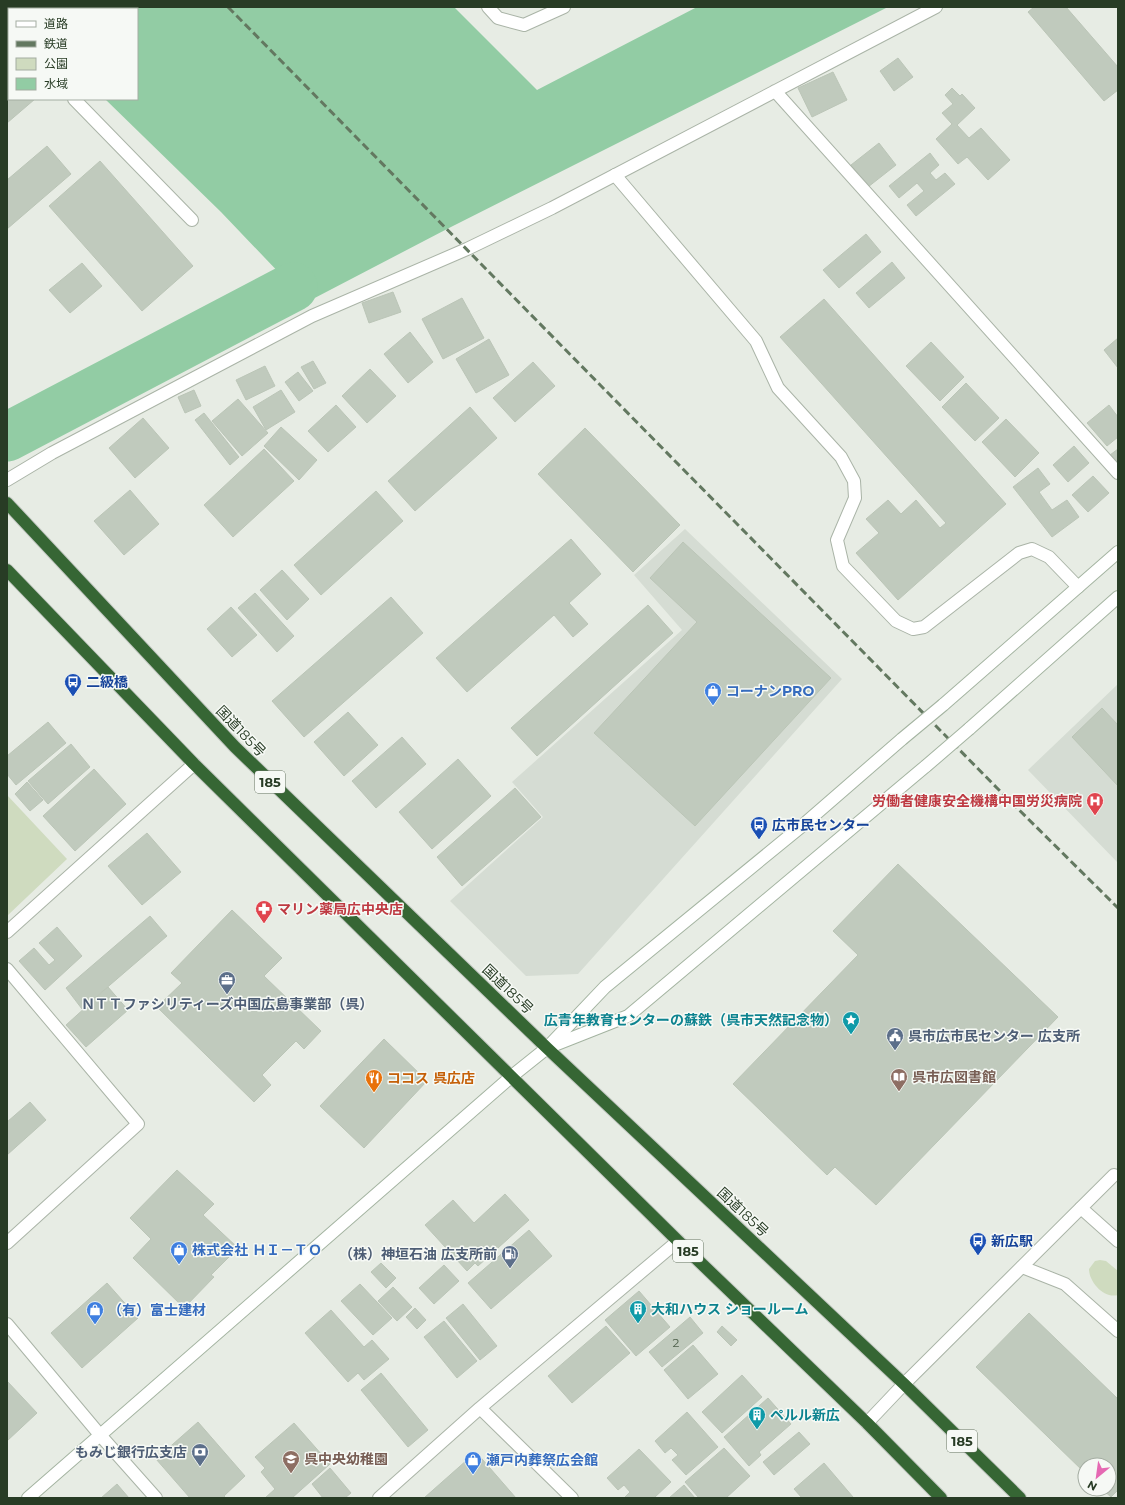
<svg xmlns="http://www.w3.org/2000/svg" width="1125" height="1505" viewBox="0 0 1125 1505" font-family="Montserrat,'Noto Sans JP',sans-serif">
  <style>
    .built { fill: #d5dcd3 }
    .green { fill: #cfdbbf }
    .water { fill: #92cca4 }
    .lines { fill: none; stroke-linecap: round; stroke-linejoin: round }
    .river { stroke: #92cca4; stroke-width: 49 }
    .building { fill: #c0cabd; stroke: #bbc5b7 }
    .lane-casing { stroke: #aab4a7; stroke-width: 14 }
    .street-casing { stroke: #aab4a7; stroke-width: 14 }
    .secondary-casing { stroke: #a4b4a1; stroke-width: 14 }
    .highway-casing { stroke: #c3c8c2; stroke-width: 14 }
    .lane { stroke: #fff; stroke-width: 12 }
    .street { stroke: #fff; stroke-width: 12 }
    .secondary { stroke: #fff; stroke-width: 12 }
    .highway { stroke: #366634; stroke-width: 12 }
    .rail { stroke: #637860; stroke-width: 3; stroke-dasharray: 8 4; stroke-linecap: butt }
    .secondary-bridge-casing { stroke: #a4b4a1; stroke-width: 14; stroke-linecap: butt }
    .secondary-bridge { stroke: #fff; stroke-width: 12 }
    .labels { text-anchor: middle; stroke-width: 3; stroke-linejoin: round; paint-order: stroke }
    .number-label { font-size: 12px; fill: #4e604b }
    .shield { fill: #f6f9f5; stroke: #667563; stroke-width: 1 }
    .shield-label { font-size: 13px; font-weight: bold; fill: #283c25 }
    .transit-label { font-size: 14px; font-weight: bold; fill: #164399; stroke: #f6f9f5; text-anchor: start }
    .shop-label { font-size: 14px; font-weight: bold; fill: #366cbe; stroke: #f6f9f5; text-anchor: start }
    .street-label { font-size: 14px; fill: #283c25; stroke: #f6f9f5 }
    .health-label { font-size: 14px; font-weight: bold; fill: #be3a42; stroke: #f6f9f5; text-anchor: end }
    .service-label { font-size: 14px; font-weight: bold; fill: #4e5e75; stroke: #f6f9f5; text-anchor: end }
    .culture-label { font-size: 14px; font-weight: bold; fill: #0d838f; stroke: #f6f9f5; text-anchor: start }
    .education-label { font-size: 14px; font-weight: bold; fill: #785e54; stroke: #f6f9f5; text-anchor: start }
    .food-label { font-size: 14px; font-weight: bold; fill: #c56008; stroke: #f6f9f5; text-anchor: start }
  </style>
  <rect width="100%" height="100%" fill="#e7ece4"/>
  <path class="built" d="M685 529 842 679 578 974 526 976 450 901 543 817 512 782 682 630 634 575Z
    M1118 684V863L1028 770Z"/>
  <path class="green" d="M7 795 67 859 7 916Z
    M1100 1260 1106 1261 1118 1271V1295C1104 1299 1089 1282 1089 1269L1095 1261Z"/>
  <path class="water" d="M11 7H454L537 90 697 7H888L447 229 307 302 221 212 105 99H137V9H13Z"/>
  <g class="lines">
    <path class="river" d="M7 437 293 287"/>
  </g>
  <path class="building" d="M1034 7H1066L1118 67V90L1104 101 1028 12Z
    M898 58 913 77 894 91 880 71Z
    M833 72 847 100 812 117 798 88Z
    M9 75V99H35L7 123V77Z
    M952 88 960 96 962 94 975 108 957 125 969 138 981 128 1010 160 988 180 967 157 958 164 936 139 952 124 942 113 953 104 945 95Z
    M879 143 896 165 868 187 851 165Z
    M47 146 71 174 7 229V180Z
    M930 153 939 165 930 173 936 180 945 173 955 184 916 216 907 205 924 191 917 183 899 198 889 186Z
    M100 161 193 266 142 311 49 206Z
    M866 234 881 252 839 288 823 270Z
    M892 262 905 278 869 308 856 293Z
    M82 263 102 286 70 313 49 290Z
    M393 292 401 312 369 323 362 303Z
    M462 298 484 338 443 359 422 319Z
    M824 299 1006 504 898 600 856 553 879 533 866 519 888 500 901 514 916 500 940 528 946 523 780 337Z
    M410 332 433 362 408 383 384 354Z
    M1118 338V368L1104 350Z
    M489 339 509 375 476 393 456 359Z
    M931 342 964 377 940 401 906 366Z
    M313 361 326 383 314 389 301 367Z
    M533 362 555 386 515 422 493 398Z
    M265 366 275 386 246 400 236 380Z
    M370 369 396 396 367 423 342 396Z
    M298 372 313 391 299 401 285 382Z
    M966 383 999 418 975 441 942 407Z
    M194 390 201 406 185 413 178 397Z
    M281 390 295 412 266 430 253 407Z
    M238 399 268 433 242 456 212 421Z
    M336 405 356 427 328 452 308 431Z
    M1109 405 1118 417V437L1107 446 1087 423Z
    M470 407 497 438 415 511 388 481Z
    M204 413 239 457 230 465 195 420Z
    M143 418 169 448 135 478 109 448Z
    M1006 419 1039 453 1015 477 982 442Z
    M281 427 317 460 299 480 264 446Z
    M585 428 680 525 633 572 538 474Z
    M1074 446 1089 463 1068 482 1053 465Z
    M264 449 294 481 233 537 204 505Z
    M1118 449V464L1110 455Z
    M1038 468 1050 484 1039 492 1052 510 1067 500 1079 517 1052 537 1013 487Z
    M1093 476 1109 493 1088 512 1072 495Z
    M130 490 159 524 124 555 94 521Z
    M376 491 403 521 321 595 294 565Z
    M571 539 601 574 569 603 588 624 573 637 554 615 467 692 436 658Z
    M683 542 831 678 695 826 594 733 697 622 650 578Z
    M282 570 309 599 287 620 260 590Z
    M255 593 294 636 277 652 238 608Z
    M391 597 423 633 304 737 272 701Z
    M648 605 673 633 537 756 511 728Z
    M231 607 257 635 232 657 207 629Z
    M1102 708 1118 725V786L1072 737Z
    M348 712 378 745 344 776 314 742Z
    M48 722 66 743 16 785 7 774V756Z
    M402 737 426 764 376 808 352 781Z
    M71 744 90 767 48 804 28 781Z
    M458 759 491 796 432 849 399 812Z
    M94 769 126 804 75 851 43 816Z
    M27 782 43 800 30 811 15 794Z
    M515 788 541 817 462 886 437 857Z
    M147 833 181 872 142 905 108 866Z
    M898 864 1058 1017 876 1205 835 1167 827 1175 733 1084 858 955 833 931Z
    M232 910 282 958 264 976 321 1031 304 1049 296 1041 262 1075 271 1085 254 1102 157 1007 182 983 171 973Z
    M150 916 167 936 82 1009 66 988Z
    M57 927 82 956 45 990 19 961 34 948 49 965 55 960 39 943Z
    M108 987 128 1010 86 1047 66 1025Z
    M384 1039 427 1081 364 1148 320 1106Z
    M30 1102 46 1120 7 1155V1122Z
    M177 1170 214 1204 203 1215 238 1248 211 1275 214 1277 184 1308 133 1258 151 1239 130 1218Z
    M505 1194 529 1220 478 1266 475 1263 467 1271 425 1225 453 1200 474 1223Z
    M529 1230 552 1256 491 1309 468 1283Z
    M381 1263 396 1278 386 1288 371 1272Z
    M444 1265 459 1281 434 1304 419 1288Z
    M107 1283 138 1318 82 1368 51 1333Z
    M360 1284 392 1318 373 1335 341 1301Z
    M393 1287 412 1307 397 1321 378 1301Z
    M639 1291 670 1327 636 1356 605 1320Z
    M463 1304 497 1346 480 1360 446 1318Z
    M415 1308 426 1320 417 1329 406 1317Z
    M331 1310 364 1347 372 1340 389 1359 364 1380 358 1373 348 1382 305 1333Z
    M1029 1313 1118 1399V1490L1111 1497 1102 1489H1109V1465H1085V1473L976 1367Z
    M690 1317 703 1333 662 1367 649 1352Z
    M444 1321 477 1361 457 1378 424 1337Z
    M606 1326 630 1353 572 1403 548 1376Z
    M722 1326 737 1340 731 1346 717 1332Z
    M693 1345 718 1374 688 1399 664 1370Z
    M381 1373 428 1430 408 1447 361 1390Z
    M742 1375 762 1397 722 1433 702 1412Z
    M7 1381 37 1413 7 1441Z
    M768 1398 791 1424 759 1452 761 1455 749 1466 724 1437Z
    M687 1412 718 1447 686 1475 672 1460 678 1455 671 1448 665 1453 655 1441Z
    M198 1422 245 1476 224 1496 226 1498H190L156 1459Z
    M294 1423 330 1464 292 1498H265L275 1489 261 1472 265 1468 255 1457Z
    M799 1432 810 1444 774 1475 763 1462Z
    M724 1448 750 1476 726 1498H699L685 1482Z
    M639 1449 671 1482 654 1498H626L625 1497 630 1492 624 1485 618 1490 607 1478Z
    M476 1452 516 1498H424Z
    M824 1463 853 1497 852 1498H802L794 1489Z
    M330 1468 351 1493 345 1498H323L312 1484Z
    M117 1484 129 1498H101Z
    M684 1485 695 1498H669Z"/>
  <g class="lines">
    <defs>
      <path id="lane" d="M615 175 756 341 778 388 841 457 854 481 855 498 837 540 843 566 896 621 913 629 924 627 1019 553 1032 549 1049 557 1078 587
        M1081 1208 1118 1241
        M1022 1267 1065 1284 1118 1331"/>
      <path id="street" d="M488 7 498 18 524 25 564 7
        M7 30 9 32
        M775 91 1118 473
        M74 99 192 220
        M7 480 52 453 312 316 467 249 552 208 936 7
        M7 932 194 764
        M7 969 138 1124 7 1243
        M7 1324 100 1435 156 1498
        M480 1408 572 1498
        M867 1423 904 1384 1114 1175
        M379 1498 480 1408 678 1241"/>
      <path id="secondary" d="M943 705 1118 552
        M969 729 1118 597
        M552 1046 628 1016 926 766
        M28 1498 512 1076 547 1048 605 987 803 825 902 739"/>
      <path id="highway" d="M7 503 235 747 547 1048 904 1384 1020 1498
        M7 570 194 764 678 1241 867 1423 941 1498"/>
    </defs>
    <use href="#lane" class="lane-casing"/>
    <use href="#street" class="street-casing"/>
    <use href="#secondary" class="secondary-casing"/>
    <use href="#highway" class="highway-casing"/>
    <use href="#lane" class="lane"/>
    <use href="#street" class="street"/>
    <use href="#secondary" class="secondary"/>
    <use href="#highway" class="highway"/>
    <path class="rail" d="M228 7 997 788 1118 908"/>
    <defs>
      <path id="secondary-bridge" d="M902 739 943 705
        M926 766 969 729"/>
    </defs>
    <use href="#secondary-bridge" class="secondary-bridge-casing"/>
    <use href="#secondary-bridge" class="secondary-bridge"/>
  </g>
  <defs>
    <symbol id="bus-pin" viewBox="-11 -11 22 30"><path d="M0 17L-7.5 6A9.5 9.5 0 1 1 7.5 6Z" fill="#1a4fb4" stroke="#f6f9f5"/><path d="M-5-6H5V4H4V6H2V4H-2V6H-4V4H-5ZM-3.5-4V0h7V-4ZM-3.5 1.2v1.5H-2V1.2ZM2 1.2v1.5H3.5V1.2Z" fill="#fff"/></symbol>
    <symbol id="shop-pin" viewBox="-11 -11 22 30"><path d="M0 17L-7.5 6A9.5 9.5 0 1 1 7.5 6Z" fill="#3f7fe0" stroke="#f6f9f5"/><path d="M-5-2.5h2.3a2.7 3.5 0 0 1 5.4 0H5L5.5 6h-11ZM-1.5-2.5h3a1.5 2.3 0 0 0-3 0Z" fill="#fff"/></symbol>
    <symbol id="hospital-pin" viewBox="-11 -11 22 30"><path d="M0 17L-7.5 6A9.5 9.5 0 1 1 7.5 6Z" fill="#e0444e" stroke="#f6f9f5"/><path d="M-5-5h3v3.5h4V-5h3V5h-3V1.5h-4V5h-3Z" fill="#fff"/></symbol>
    <symbol id="pharmacy-pin" viewBox="-11 -11 22 30"><path d="M0 17L-7.5 6A9.5 9.5 0 1 1 7.5 6Z" fill="#e0444e" stroke="#f6f9f5"/><path d="M-2-6h4v4h4v4h-4v4h-4v-4h-4v-4h4Z" fill="#fff"/></symbol>
    <symbol id="office-pin" viewBox="-11 -11 22 30"><path d="M0 17L-7.5 6A9.5 9.5 0 1 1 7.5 6Z" fill="#5c6f8a" stroke="#f6f9f5"/><path d="M-6-3h4V-5.5h4V-3h4V5H-6ZM-1-4.5V-3h2v-1.5ZM-6 0V1H6V0Z" fill="#fff"/></symbol>
    <symbol id="sight-pin" viewBox="-11 -11 22 30"><path d="M0 17L-7.5 6A9.5 9.5 0 1 1 7.5 6Z" fill="#0f9aa8" stroke="#f6f9f5"/><path d="M0-6L1.8-2.2L6-1.7L2.9 1.2L3.7 5.4L0 3.3L-3.7 5.4L-2.9 1.2L-6-1.7L-1.8-2.2Z" fill="#fff"/></symbol>
    <symbol id="civic-pin" viewBox="-11 -11 22 30"><path d="M0 17L-7.5 6A9.5 9.5 0 1 1 7.5 6Z" fill="#5c6f8a" stroke="#f6f9f5"/><path d="M-.6-6.5H3V-4.5H.6V-3L4-1V1h2V6H-6V1h2V-1L-.6-3ZM-1.2 2.5V6h2.4V2.5Z" fill="#fff"/></symbol>
    <symbol id="library-pin" viewBox="-11 -11 22 30"><path d="M0 17L-7.5 6A9.5 9.5 0 1 1 7.5 6Z" fill="#8d6e63" stroke="#f6f9f5"/><path d="M-6-4Q-3-5.5-.7-3.5V5Q-3 3-6 4ZM6-4Q3-5.5 .7-3.5V5Q3 3 6 4Z" fill="#fff"/></symbol>
    <symbol id="restaurant-pin" viewBox="-11 -11 22 30"><path d="M0 17L-7.5 6A9.5 9.5 0 1 1 7.5 6Z" fill="#e8710a" stroke="#f6f9f5"/><path d="M-5-6h1v4h1v-4h1v4h1v-4h1v5L-1.5 .5V6h-2V.5L-5-1ZM5-6V6H3V1.5H1.5Q1.5-4 5-6Z" fill="#fff"/></symbol>
    <symbol id="fuel-pin" viewBox="-11 -11 22 30"><path d="M0 17L-7.5 6A9.5 9.5 0 1 1 7.5 6Z" fill="#5c6f8a" stroke="#f6f9f5"/><path d="M-5.5-6h7V0h2V4h1.3V-2.5L3-4.5l.8-.8L6-3V5H2.5V1h-1V6h-7ZM-4.2-4.7v3.2H.2V-4.7Z" fill="#fff"/></symbol>
    <symbol id="building-pin" viewBox="-11 -11 22 30"><path d="M0 17L-7.5 6A9.5 9.5 0 1 1 7.5 6Z" fill="#0f9aa8" stroke="#f6f9f5"/><path d="M-4-6H4V6H1V3H-1V6H-4ZM-2.5-4.3h1.7v1.8h-1.7ZM.8-4.3h1.7v1.8H.8ZM-2.5-1h1.7V.8h-1.7ZM.8-1h1.7V.8H.8Z" fill="#fff"/></symbol>
    <symbol id="bank-pin" viewBox="-11 -11 22 30"><path d="M0 17L-7.5 6A9.5 9.5 0 1 1 7.5 6Z" fill="#5c6f8a" stroke="#f6f9f5"/><path d="M-6-4H6V4H-6ZM0-2.3a2.3 2.3 0 1 0 0 4.6a2.3 2.3 0 1 0 0-4.6Z" fill="#fff"/></symbol>
    <symbol id="school-pin" viewBox="-11 -11 22 30"><path d="M0 17L-7.5 6A9.5 9.5 0 1 1 7.5 6Z" fill="#8d6e63" stroke="#f6f9f5"/><path d="M0-5L7-2L0 1L-7-2ZM-4 1L0 2.5L4 1V4Q0 6-4 4Z" fill="#fff"/></symbol>
  </defs>
  <g fill-rule="evenodd">
    <use href="#bus-pin" x="63" y="672" width="20" height="27"/>
    <use href="#shop-pin" x="703" y="681" width="20" height="27"/>
    <use href="#hospital-pin" x="1085" y="791" width="20" height="27"/>
    <use href="#bus-pin" x="749" y="815" width="20" height="27"/>
    <use href="#pharmacy-pin" x="254" y="899" width="20" height="27"/>
    <use href="#office-pin" x="217" y="970" width="20" height="27"/>
    <use href="#sight-pin" x="841" y="1010" width="20" height="27"/>
    <use href="#civic-pin" x="885" y="1026" width="20" height="27"/>
    <use href="#library-pin" x="889" y="1067" width="20" height="27"/>
    <use href="#restaurant-pin" x="364" y="1068" width="20" height="27"/>
    <use href="#bus-pin" x="968" y="1231" width="20" height="27"/>
    <use href="#shop-pin" x="169" y="1240" width="20" height="27"/>
    <use href="#fuel-pin" x="500" y="1244" width="20" height="27"/>
    <use href="#building-pin" x="628" y="1299" width="20" height="27"/>
    <use href="#shop-pin" x="85" y="1300" width="20" height="27"/>
    <use href="#building-pin" x="747" y="1405" width="20" height="27"/>
    <use href="#bank-pin" x="190" y="1442" width="20" height="27"/>
    <use href="#school-pin" x="281" y="1449" width="20" height="27"/>
    <use href="#shop-pin" x="463" y="1450" width="20" height="27"/>
  </g>
  <g class="labels">
    <g class="number-label">
      <text x="676" y="1347">2</text>
    </g>
    <g class="shield">
      <rect x="255" y="771" width="30" height="22" rx="3"/>
      <rect x="673" y="1240" width="30" height="22" rx="3"/>
      <rect x="947" y="1430" width="30" height="22" rx="3"/>
    </g>
    <g class="shield-label">
      <text x="270" y="787">185</text>
      <text x="688" y="1256">185</text>
      <text x="962" y="1446">185</text>
    </g>
    <g class="transit-label">
      <text x="86" y="687">二級橋</text>
      <text x="772" y="830">広市民センター</text>
      <text x="991" y="1246">新広駅</text>
    </g>
    <g class="shop-label">
      <text x="726" y="696">コーナンPRO</text>
      <text x="192" y="1255">株式会社 ＨＩ－ＴＯ</text>
      <text x="108" y="1315">（有）富士建材</text>
      <text x="486" y="1465">瀬戸内葬祭広会館</text>
    </g>
    <g class="street-label">
      <text transform="translate(241 731) rotate(46)" y="5">国道185号</text>
      <text transform="translate(508 989) rotate(44)" y="5">国道185号</text>
      <text transform="translate(743 1212) rotate(43)" y="5">国道185号</text>
    </g>
    <g class="health-label">
      <text x="1082" y="806">労働者健康安全機構中国労災病院</text>
      <text x="277" y="914" text-anchor="start">マリン薬局広中央店</text>
    </g>
    <g class="service-label">
      <text x="227" y="1009" text-anchor="middle">ＮＴＴファシリティーズ中国広島事業部（呉）</text>
      <text x="908" y="1041" text-anchor="start">呉市広市民センター 広支所</text>
      <text x="497" y="1259">（株）神垣石油 広支所前</text>
      <text x="187" y="1457">もみじ銀行広支店</text>
    </g>
    <g class="culture-label">
      <text x="838" y="1025" text-anchor="end">広青年教育センターの蘇鉄（呉市天然記念物）</text>
      <text x="651" y="1314">大和ハウス ショールーム</text>
      <text x="770" y="1420">ペルル新広</text>
    </g>
    <g class="education-label">
      <text x="912" y="1082">呉市広図書館</text>
      <text x="304" y="1464">呉中央幼稚園</text>
    </g>
    <g class="food-label">
      <text x="387" y="1083">ココス 呉広店</text>
    </g>
  </g>
  <rect width="1125" height="1505" fill="none" stroke="#283c25" stroke-width="16"/>
  <rect x="8" y="8" width="130" height="92" fill="#f6f9f5" stroke="#a4ada2"/>
  <rect x="16" y="21" width="20" height="6" fill="#ffffff" stroke="#a4ada2"/>
  <text x="44" y="28" font-size="12" fill="#283c25">道路</text>
  <rect x="16" y="41" width="20" height="6" fill="#637860" stroke="#a4ada2"/>
  <text x="44" y="48" font-size="12" fill="#283c25">鉄道</text>
  <rect x="16" y="58" width="20" height="12" fill="#cfdbbf" stroke="#a4ada2"/>
  <text x="44" y="68" font-size="12" fill="#283c25">公園</text>
  <rect x="16" y="78" width="20" height="12" fill="#92cca4" stroke="#a4ada2"/>
  <text x="44" y="88" font-size="12" fill="#283c25">水域</text>
  <g transform="translate(1097 1477) rotate(209)"><circle r="19" fill="#f6f9f5" stroke="#a4ada2"/>
  <path d="M0-3L7 15L0 10L-7 15Z" fill="#e569b3"/>
  <text y="-6" font-size="11" font-weight="bold" text-anchor="middle" fill="#283c25">N</text>
  </g>
</svg>
